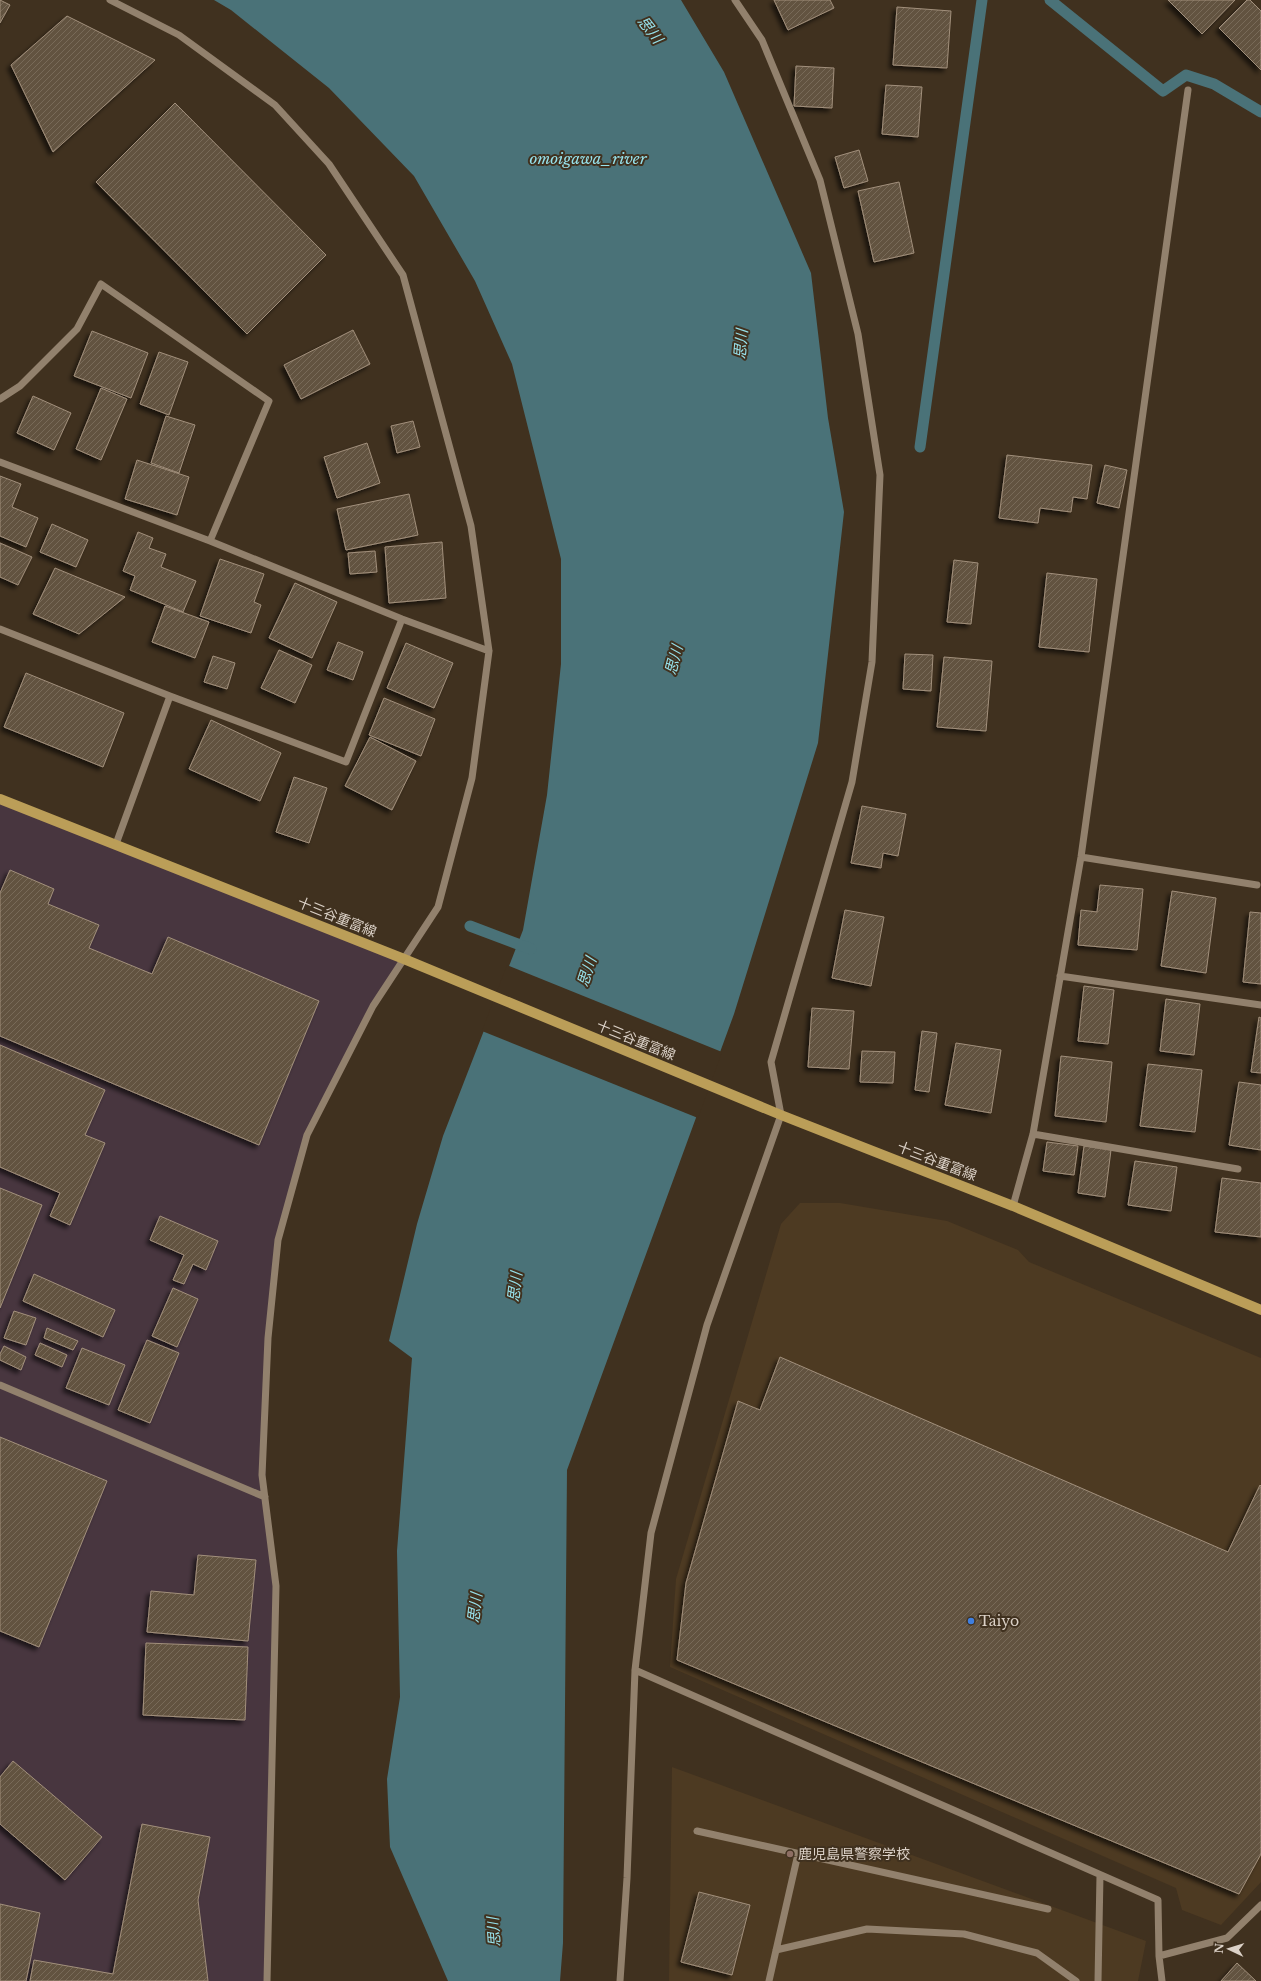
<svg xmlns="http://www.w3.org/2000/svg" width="1261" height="1981" viewBox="0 0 1261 1981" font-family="'Libre Baskerville','Noto Sans JP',serif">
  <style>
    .built { fill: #4d3a22 }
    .industrial { fill: #48363f }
    .water { fill: #4a7278 }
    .pier { fill: #40311f }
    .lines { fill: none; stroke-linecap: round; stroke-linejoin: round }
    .stream { stroke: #4a7278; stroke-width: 11 }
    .building { fill: url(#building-hatch); stroke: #a2907c; filter: url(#shadow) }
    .minor { stroke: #92816d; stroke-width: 7 }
    .major { stroke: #bb9e58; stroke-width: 10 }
    .shop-dot { fill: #3f7fe0; stroke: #40311f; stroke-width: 1.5 }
    .education-dot { fill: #8d6e63; stroke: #40311f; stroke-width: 1.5 }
    .labels { text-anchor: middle; stroke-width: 4; stroke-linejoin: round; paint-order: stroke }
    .street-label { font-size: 14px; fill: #dbd1c7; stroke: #40311f }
    .poi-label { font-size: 14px; fill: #dbd1c7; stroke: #40311f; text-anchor: start }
    .water-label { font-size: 15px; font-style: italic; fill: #97e2ec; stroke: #40311f }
  </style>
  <defs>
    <pattern id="building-hatch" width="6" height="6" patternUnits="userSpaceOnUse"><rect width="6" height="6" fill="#62523f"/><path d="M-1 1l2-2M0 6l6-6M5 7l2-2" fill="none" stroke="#786a59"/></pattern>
    <filter id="shadow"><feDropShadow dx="-3.5" dy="3.5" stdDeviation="2" flood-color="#0009"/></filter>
  </defs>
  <rect width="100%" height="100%" fill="#40311f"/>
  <path class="built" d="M800 1203H840L947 1221 1018 1250 1029 1262 1261 1358V1882L1221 1925 1182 1910 1176 1888 670 1667 676 1579 781 1224Z
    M672 1767 1146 1941 1138 1981H669Z"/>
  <path class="industrial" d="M0 799 404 959 373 1006 307 1135 278 1240 268 1338 265 1497 276 1586 267 1981H0Z"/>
  <path class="water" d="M214 0H681L724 72 811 273 828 418 844 512 818 743 734 1014 567 1470 563 1943 560 1981H448L390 1847 387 1779 400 1697 397 1551 412 1358 389 1341 417 1224 443 1136 523 930 547 795 561 664V559L512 364 475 281 414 176 329 88 231 10Z"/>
  <path class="pier" d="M507 965 722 1052 698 1118 482 1031Z"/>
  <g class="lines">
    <path class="stream" d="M1050 0 1163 91 1186 75 1214 84 1261 112
      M920 447 982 0
      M470 926 531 949"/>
  </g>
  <path class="building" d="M0 0 10 5 0 23Z
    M774 0H830L834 8 788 30Z
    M1168 0H1235L1202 34Z
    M1247 0H1250L1261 11V70L1219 28Z
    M897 7 951 11 947 68 893 65Z
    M67 16 155 60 53 152 11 65Z
    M796 66 834 68 832 108 794 106Z
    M886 85 922 87 918 137 882 134Z
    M175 103 326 255 247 334 96 182Z
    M859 150 868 181 844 188 835 157Z
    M899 182 914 253 874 262 858 191Z
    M353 330 370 364 301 399 284 365Z
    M92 331 148 353 131 398 74 376Z
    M159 352 188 362 169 415 140 404Z
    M101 388 127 399 101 460 76 449Z
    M33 396 71 413 54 450 17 433Z
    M166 416 195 425 179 473 151 463Z
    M413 421 420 447 397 453 391 426Z
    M367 443 380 483 337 498 324 457Z
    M1007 455 1092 465 1087 499 1073 497 1071 512 1040 508 1038 523 999 518Z
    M137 460 189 477 177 515 125 499Z
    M1105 465 1127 470 1119 508 1097 503Z
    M0 476 21 484 12 507 38 518 26 547 0 536Z
    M409 494 418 535 346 550 337 509Z
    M52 524 88 540 76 567 40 552Z
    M138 532 153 538 149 548 166 554 161 567 196 581 183 612 130 590 135 576 123 571Z
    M442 542 446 598 389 603 385 547Z
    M0 543 32 557 18 585 0 577Z
    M375 551 377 572 350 574 348 553Z
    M220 559 264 574 254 602 261 605 251 633 200 616Z
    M954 560 978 563 971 624 947 622Z
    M55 568 125 597 79 634 33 614Z
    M1047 573 1097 579 1089 652 1039 647Z
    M295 583 337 602 312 658 269 638Z
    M165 606 209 622 195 658 152 642Z
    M338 642 363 652 353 680 327 670Z
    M406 643 453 663 434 708 387 688Z
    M279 650 312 665 295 703 261 688Z
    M905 654 933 655 931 691 903 689Z
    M213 656 235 663 227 689 204 682Z
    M944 657 992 661 986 731 937 727Z
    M26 673 124 713 103 767 4 727Z
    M384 698 435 719 421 756 369 735Z
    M211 720 281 753 260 801 189 769Z
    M370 737 416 761 392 810 345 786Z
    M294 777 327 788 309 843 276 832Z
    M862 806 906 814 898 856 883 853 881 868 851 863Z
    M10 870 54 889 48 904 99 925 89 948 152 974 168 937 319 1001 259 1145 0 1036V893Z
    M1100 885 1143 889 1137 950 1078 945 1081 910 1097 912Z
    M1172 891 1216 898 1206 973 1161 966Z
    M845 910 884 917 871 986 832 978Z
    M1250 912 1261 913V984L1243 982Z
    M1084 986 1114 990 1108 1044 1078 1041Z
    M1166 999 1200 1004 1194 1055 1160 1051Z
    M812 1008 854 1011 849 1069 808 1067Z
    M1259 1017 1261 1018V1073L1251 1072Z
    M922 1031 937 1033 929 1092 915 1090Z
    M956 1043 1001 1050 991 1113 945 1105Z
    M0 1045 105 1090 85 1135 105 1143 70 1225 50 1216 60 1193 0 1167Z
    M862 1051 895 1052 893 1083 860 1082Z
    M1061 1056 1112 1062 1106 1122 1055 1116Z
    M1148 1064 1202 1070 1195 1132 1140 1126Z
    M1239 1082 1261 1085V1150L1229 1145Z
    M1047 1142 1078 1146 1074 1175 1043 1171Z
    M1084 1146 1111 1150 1105 1197 1078 1193Z
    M1135 1161 1177 1167 1171 1211 1128 1205Z
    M1222 1178 1261 1183V1237L1215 1232Z
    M0 1188 42 1205 0 1308Z
    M160 1216 218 1241 206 1270 193 1264 184 1284 173 1280 184 1255 150 1240Z
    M34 1274 115 1310 103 1337 23 1301Z
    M173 1288 198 1299 177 1347 152 1336Z
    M14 1311 36 1318 26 1345 4 1338Z
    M47 1328 78 1341 73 1350 44 1338Z
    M147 1340 179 1353 150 1423 118 1410Z
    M40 1343 67 1355 62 1367 35 1355Z
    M4 1346 26 1357 21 1370 0 1360V1354Z
    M82 1348 125 1365 109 1405 66 1388Z
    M780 1357 1228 1552 1260 1485 1261 1486V1854L1239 1894 677 1660 686 1583 738 1401 760 1410Z
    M0 1437 107 1481 39 1647 0 1631Z
    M198 1555 256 1560 248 1641 147 1632 151 1591 194 1595Z
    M146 1643 248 1647 245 1720 143 1715Z
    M13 1761 102 1837 65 1880 0 1824V1777Z
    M142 1824 210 1837 198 1900 208 1981H30L34 1960 113 1974Z
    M699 1892 750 1905 732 1975 681 1962Z
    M0 1904 40 1913 26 1981H0Z
    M1237 1963 1256 1981H1221Z"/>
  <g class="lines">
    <path class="minor" d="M110 0 179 35 275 105 329 164 403 275 471 526 489 651 472 778 438 907 373 1006 307 1135 278 1240 268 1338 262 1475 276 1586 267 1981
      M0 399 20 386 77 329 101 284 269 401 210 541
      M0 462 210 541 402 619 489 651
      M0 629 170 696 346 762 402 619
      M116 844 170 696
      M1081 857 1257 885
      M1060 976 1261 1005
      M1033 1134 1238 1169
      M1013 1206 1033 1134 1081 857 1188 90
      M0 1385 265 1497
      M635 1670 1158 1900 1159 1956
      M697 1831 1048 1909
      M776 1950 867 1929 964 1934 1037 1953 1076 1981
      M620 1981 627 1878 635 1670 651 1533 707 1325 781 1115 771 1062 852 782 872 662 880 475 858 334 820 180 762 40 735 0
      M769 1981 798 1854
      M1098 1981 1100 1875
      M1162 1981 1159 1956 1227 1938 1261 1905"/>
    <path class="major" d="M0 799 404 959 781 1115 1013 1206 1261 1310"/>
  </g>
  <circle class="shop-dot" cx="971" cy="1621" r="4"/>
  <circle class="education-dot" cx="790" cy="1854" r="4"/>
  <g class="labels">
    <g class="street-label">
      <text transform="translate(337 917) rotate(22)" y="5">十三谷重富線</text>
      <text transform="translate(636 1040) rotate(22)" y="5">十三谷重富線</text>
      <text transform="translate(937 1161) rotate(21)" y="5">十三谷重富線</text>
    </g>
    <g class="poi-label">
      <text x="979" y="1626">Taiyo</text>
      <text x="798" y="1859">鹿児島県警察学校</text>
    </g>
    <g class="water-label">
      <text transform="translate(650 30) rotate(52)" y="5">思川</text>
      <text x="588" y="164">omoigawa_river</text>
      <text transform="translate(741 344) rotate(-85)" y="5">思川</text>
      <text transform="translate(674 660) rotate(-75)" y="5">思川</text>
      <text transform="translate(587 972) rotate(-72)" y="5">思川</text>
      <text transform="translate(515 1287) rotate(-83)" y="5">思川</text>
      <text transform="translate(475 1608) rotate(-83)" y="5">思川</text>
      <text transform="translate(494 1932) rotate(-94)" y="5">思川</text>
    </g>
  </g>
  <g transform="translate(1229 1949) rotate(274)" stroke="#40311f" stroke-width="3" paint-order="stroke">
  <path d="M0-3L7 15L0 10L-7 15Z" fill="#dbd1c7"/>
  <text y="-6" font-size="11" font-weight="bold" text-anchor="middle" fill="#dbd1c7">N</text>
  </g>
</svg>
